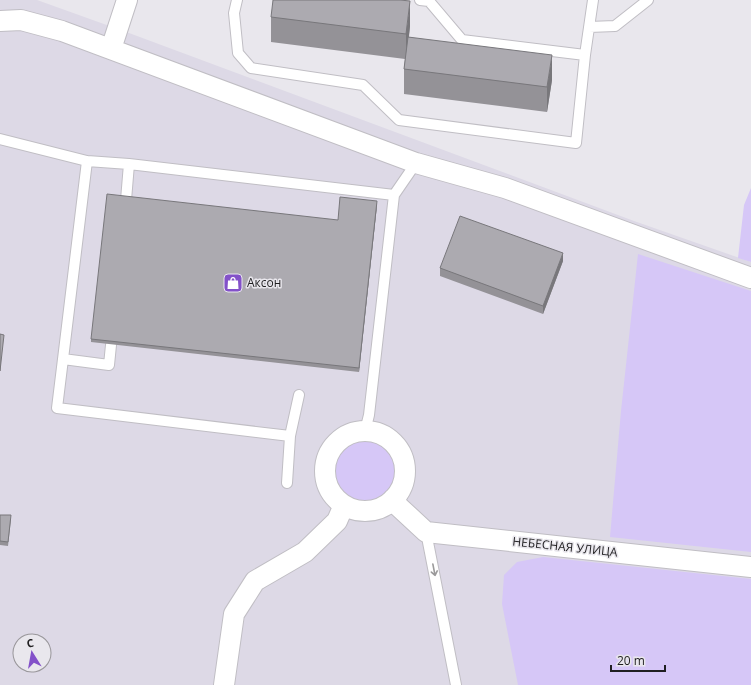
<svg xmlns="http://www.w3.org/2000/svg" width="751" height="685" viewBox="0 0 751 685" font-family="'Open Sans',sans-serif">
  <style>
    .built { fill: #ddd9e6; fill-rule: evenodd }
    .green { fill: #d6c7f7 }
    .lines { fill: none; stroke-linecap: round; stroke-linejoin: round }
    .service-casing { stroke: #c0bec4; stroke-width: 12 }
    .minor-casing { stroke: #c0bec4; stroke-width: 22 }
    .service { stroke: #fff; stroke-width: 10 }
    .minor { stroke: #fff; stroke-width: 20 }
    .wall { fill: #949297 }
    .shaded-wall { fill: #78777b }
    .building { fill: #acaab0; stroke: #78777b }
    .oneway { stroke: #9b9a9b }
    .labels { text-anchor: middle; stroke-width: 3; stroke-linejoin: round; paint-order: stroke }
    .poi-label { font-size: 12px; fill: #201f21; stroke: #e9e7ed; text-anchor: start }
    .street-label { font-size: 12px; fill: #201f21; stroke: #e9e7ed }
  </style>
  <rect width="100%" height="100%" fill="#e9e7ed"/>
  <path class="built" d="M0 0H37L129 33 634 221 751 262V685H0ZM20 641H44V665H20Z"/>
  <path class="green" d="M751 188V262L738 258 744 205Z
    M638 254 751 291V552L610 537 621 411Z
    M335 471a31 31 0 1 1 62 0a31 31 0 1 1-62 0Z
    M543 557 751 579V685H518L502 604 504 575 517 562Z"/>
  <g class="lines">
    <defs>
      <path id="service" d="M237 0 234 13 238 53 251 68 363 85 399 120 576 143 585 55 462 40 429 1 420 0
        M589 27 615 26 648 0
        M585 55 593 0
        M0 139 87 161 129 164 394 195
        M87 161 63 359 109 365 111 345
        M126 200 129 164
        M63 359 57 408 290 436 299 395
        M365 431 369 415 394 195 416 163
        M287 483 290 436
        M426 532 456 685"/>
      <path id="minor" d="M0 21 21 20 62 31 416 163 505 188 751 278
        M111 49 127 0
        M325 471a40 40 0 1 1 80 0a40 40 0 1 1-80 0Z
        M393 499 399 507 426 532 751 567
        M224 685 234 614 255 581 305 552 337 521 344 505"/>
    </defs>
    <use href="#service" class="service-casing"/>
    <use href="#minor" class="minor-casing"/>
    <use href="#service" class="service"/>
    <use href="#minor" class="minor"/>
  </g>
  <path class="wall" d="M271 17 410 26 409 37 552 80 547 112 404 94V69L405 59 271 42Z
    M377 205 359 372 91 342V339L338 220Z
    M563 261 543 314 440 276V268Z
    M0 515 11 519 8 546 0 545Z"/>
  <path class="shaded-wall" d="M410 1V26L406 59V34Z
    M552 55V80L547 112V87Z
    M377 201V205L359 372V368Z
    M563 253V261L543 314V306Z"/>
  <path class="building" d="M273 0H400L410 1 406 34 271 17Z
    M408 37 552 55 547 87 404 69Z
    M107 194 338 220 340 197 377 201 359 368 91 339Z
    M460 216 563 253 543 306 440 268Z
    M0 334 4 335 0 371Z
    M0 515H11L8 542 0 541Z"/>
  <defs><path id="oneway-shaft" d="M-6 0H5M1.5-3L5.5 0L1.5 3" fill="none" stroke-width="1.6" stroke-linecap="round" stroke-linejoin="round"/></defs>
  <use class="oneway" href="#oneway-shaft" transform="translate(434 570) rotate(79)"/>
  <defs>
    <symbol id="shop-square" viewBox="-11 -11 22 22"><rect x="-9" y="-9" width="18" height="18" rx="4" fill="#8351c9" stroke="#e9e7ed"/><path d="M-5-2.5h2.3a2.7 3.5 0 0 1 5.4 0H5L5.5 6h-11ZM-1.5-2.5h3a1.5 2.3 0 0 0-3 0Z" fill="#fff"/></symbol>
  </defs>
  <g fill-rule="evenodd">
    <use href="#shop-square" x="222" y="272" width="22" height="22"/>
  </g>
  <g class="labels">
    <g class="poi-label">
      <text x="247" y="287">Аксон</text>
    </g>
    <g class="street-label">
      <text transform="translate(565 547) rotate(6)" y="4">НЕБЕСНАЯ УЛИЦА</text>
    </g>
  </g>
  <g transform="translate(32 653) rotate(349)"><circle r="19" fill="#e9e7ed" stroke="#99979b"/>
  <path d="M0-3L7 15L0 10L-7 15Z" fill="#8351c9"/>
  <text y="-6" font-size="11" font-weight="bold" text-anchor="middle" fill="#201f21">С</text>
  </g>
  <path d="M611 665v6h54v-6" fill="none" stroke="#201f21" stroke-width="2"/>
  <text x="617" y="665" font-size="12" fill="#201f21" stroke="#e9e7ed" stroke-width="3" paint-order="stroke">20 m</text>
</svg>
